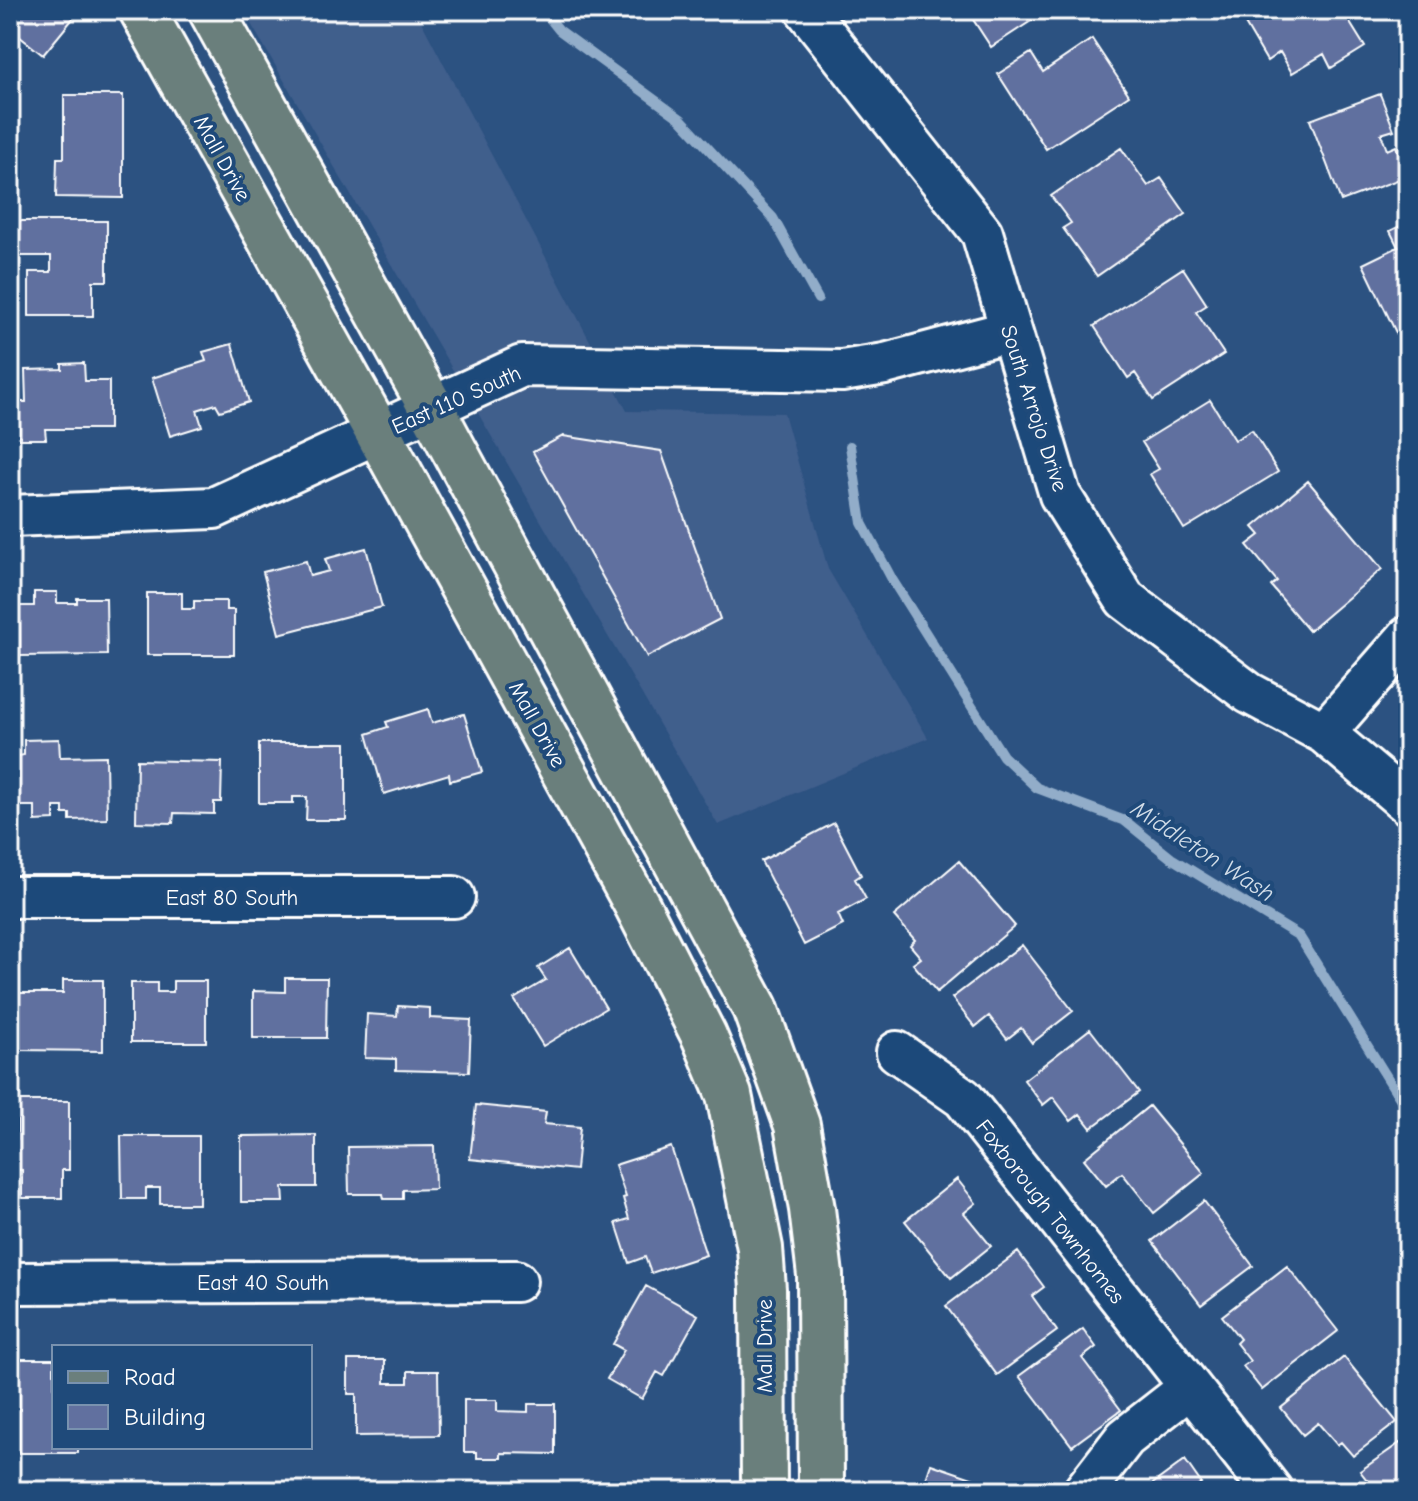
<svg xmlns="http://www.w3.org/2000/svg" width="1418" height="1501" viewBox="0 0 1418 1501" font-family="'Comic Neue',sans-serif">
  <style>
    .built { fill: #405e8c }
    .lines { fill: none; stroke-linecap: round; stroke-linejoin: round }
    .stream { stroke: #92adc9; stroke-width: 10 }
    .building { fill: #61709f; stroke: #fff; stroke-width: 2 }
    .minor-casing { stroke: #fff; stroke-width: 46 }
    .major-casing { stroke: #fff; stroke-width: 50 }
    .minor { stroke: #1f4a7a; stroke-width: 40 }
    .major { stroke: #6b7f7c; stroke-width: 44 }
    .labels { text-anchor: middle; stroke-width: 8; stroke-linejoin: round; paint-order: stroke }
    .street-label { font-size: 22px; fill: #fff; stroke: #1f4a7a }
    .water-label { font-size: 24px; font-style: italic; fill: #d2dde8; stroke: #1f4a7a }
  </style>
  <rect width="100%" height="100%" fill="#2c5281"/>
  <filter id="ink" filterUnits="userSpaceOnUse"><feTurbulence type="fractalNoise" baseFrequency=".0125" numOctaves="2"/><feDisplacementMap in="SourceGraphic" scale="16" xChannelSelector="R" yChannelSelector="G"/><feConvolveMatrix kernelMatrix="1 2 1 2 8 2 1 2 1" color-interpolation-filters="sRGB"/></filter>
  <g filter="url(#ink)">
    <path class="built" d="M243 10H415L627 411 784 413 828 569 928 738 718 825Z"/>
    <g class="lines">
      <path class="stream" d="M543 10 559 30 681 119 773 218 818 299
        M850 446 862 523 893 581 1003 756 1037 788 1125 821 1171 858 1299 936 1408 1111"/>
    </g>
    <path class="building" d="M10 10H80L43 55 10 29Z
      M947 10H1048L991 47 968 12 954 21Z
      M1237 10H1342L1365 47 1331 68 1324 54 1292 73 1280 52 1267 61Z
      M1092 39 1129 95 1046 149 998 74 1031 53 1043 72Z
      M1380 94 1394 130 1381 134 1387 150 1396 146 1408 176 1341 201 1310 120Z
      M64 95H123V198L56 197 57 158H64Z
      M1121 148 1148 186 1161 178 1186 214 1097 276 1063 228 1071 223 1051 196Z
      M19 221H107V281H93V316H29V272H51V256H19Z
      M1408 222V338L1400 341 1363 264 1398 247 1390 231Z
      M1183 268 1207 305 1196 312 1224 354 1153 400 1135 373 1128 378 1094 326Z
      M232 344 249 402 220 411 216 404 197 410 202 426 170 436 152 378 206 361 203 352Z
      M84 363 85 381H109V429H45L46 439H19L18 402H26L25 370 62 369V364Z
      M1210 400 1235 440 1252 430 1278 472 1184 529 1150 474 1159 469 1142 442Z
      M563 436 661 451 720 619 647 657 533 452Z
      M1308 481 1382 569 1309 631 1271 586 1277 581 1247 545 1260 535 1253 527Z
      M366 548 382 607 279 634 263 572 306 561 310 576 329 571 325 559Z
      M34 592H57V603H77V598H106L107 655 20 656 19 606H34Z
      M147 593H182V609H194V601H226V610H234V655H147Z
      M428 709 432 723 464 714 482 772 450 781 449 774 384 794 367 734 388 727 386 722Z
      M59 739 60 757 106 756 107 819 70 820V814H63V807H54V820L35 821V806H18V756L24 755V740Z
      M259 743H346V820H306L307 797H293V803H259Z
      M137 760 222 762 221 802H214V814L174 813 173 823 136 822Z
      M834 823 861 875 855 879 866 899 838 914 843 925 804 945 761 861Z
      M959 861 1015 926 937 992 913 964 921 958 910 945 915 940 894 916Z
      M1022 945 1073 1011 1032 1043 1021 1028 1007 1039 989 1016 975 1027 952 998Z
      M570 948 606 1008 543 1046 514 999 546 980 538 968Z
      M285 978H327L326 1038H253V991L285 992Z
      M63 980H103V1051L16 1050 17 993H63Z
      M173 981H206V1042H131V983H157V992H173Z
      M398 1006 430 1008V1018L471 1020 469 1072 396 1070V1059L365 1058 367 1014 397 1016Z
      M1090 1029 1139 1092 1091 1128 1080 1114 1071 1121 1053 1097 1043 1105 1024 1080Z
      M17 1101H69V1170H62V1198H22V1170L10 1169V1139H17Z
      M476 1105 546 1112 544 1124 580 1127 576 1170 470 1159Z
      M1149 1106 1204 1173 1154 1213 1122 1173 1106 1186 1084 1159Z
      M316 1135V1187H283L284 1202H241V1136Z
      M121 1136H199V1204H160V1188H146V1199H122Z
      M434 1146 435 1189 403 1190V1199H384L383 1194H349L348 1147Z
      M671 1147 706 1255 651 1273 645 1257 629 1263 616 1223 629 1219 623 1198 626 1197 615 1165Z
      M957 1179 976 1203 964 1213 991 1246 951 1278 905 1221Z
      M1204 1201 1253 1266 1201 1305 1152 1241Z
      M1018 1252 1044 1287 1032 1296 1057 1331 997 1375 946 1306Z
      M1287 1266 1338 1331 1262 1390 1243 1366 1250 1361 1236 1343 1240 1339 1222 1316Z
      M646 1286 698 1315 664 1376 657 1372 642 1399 607 1379 624 1350 613 1344Z
      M1083 1329 1096 1347 1082 1358 1121 1410 1072 1446 1019 1376Z
      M1344 1357 1397 1422 1353 1456 1341 1442 1337 1445 1318 1423 1303 1435 1281 1408Z
      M14 1359H54V1447H78V1453H19V1394H14Z
      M348 1360H385V1383H408V1371H438L439 1435 356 1436V1394H348Z
      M464 1400H497V1411L528 1412V1404H555V1454L501 1453V1458H477V1452H464Z
      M1407 1438 1408 1491H1365L1363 1488 1370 1484 1360 1471Z
      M1185 1460 1201 1483 1193 1489 1194 1491H1143Z
      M931 1464 1004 1489 1003 1491H922Z"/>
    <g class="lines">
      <defs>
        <path id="minor" d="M806 10 982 233 1060 495 1125 599 1249 693 1324 733 1408 804
          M10 516 214 508 522 366 842 371 885 364 1010 331
          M1324 733 1408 637
          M10 897H454
          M897 1052 963 1098 1272 1491
          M10 1283 516 1281
          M1084 1491 1125 1438 1189 1388"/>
        <path id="major" d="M142 10 378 433 638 907 704 1036 729 1095 760 1248 763 1289 764 1491
          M211 10 432 409 755 1008 797 1125 812 1209 820 1275 821 1491"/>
      </defs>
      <use href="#minor" class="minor-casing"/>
      <use href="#major" class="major-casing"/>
      <use href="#minor" class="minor"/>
      <use href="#major" class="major"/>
    </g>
  </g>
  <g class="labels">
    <g class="street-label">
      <text transform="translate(223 158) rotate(61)" y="8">Mall Drive</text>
      <text transform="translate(456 399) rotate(-24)" y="8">East 110 South</text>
      <text transform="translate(1035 408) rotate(72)" y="8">South Arrojo Drive</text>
      <text transform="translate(538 724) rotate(61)" y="8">Mall Drive</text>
      <text x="232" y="905">East 80 South</text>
      <text transform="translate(1051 1211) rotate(52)" y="8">Foxborough Townhomes</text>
      <text x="263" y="1290">East 40 South</text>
      <text transform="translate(764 1346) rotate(-90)" y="8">Mall Drive</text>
    </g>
    <g class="water-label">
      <text transform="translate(1203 851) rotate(33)" y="8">Middleton Wash</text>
    </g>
  </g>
  <rect width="1418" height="1501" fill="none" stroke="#1f4a7a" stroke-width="40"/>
  <rect x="20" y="20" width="1378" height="1461" fill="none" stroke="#fff" stroke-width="3" filter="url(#ink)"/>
  <rect x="52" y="1345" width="260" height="104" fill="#1f4a7a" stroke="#7992af" stroke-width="2"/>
  <rect x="68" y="1371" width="40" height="12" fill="#6b7f7c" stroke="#7992af" stroke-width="2"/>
  <text x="124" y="1385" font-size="24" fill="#ffffff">Road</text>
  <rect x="68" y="1405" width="40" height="24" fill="#61709f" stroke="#7992af" stroke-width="2"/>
  <text x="124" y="1425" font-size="24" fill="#ffffff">Building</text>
</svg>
